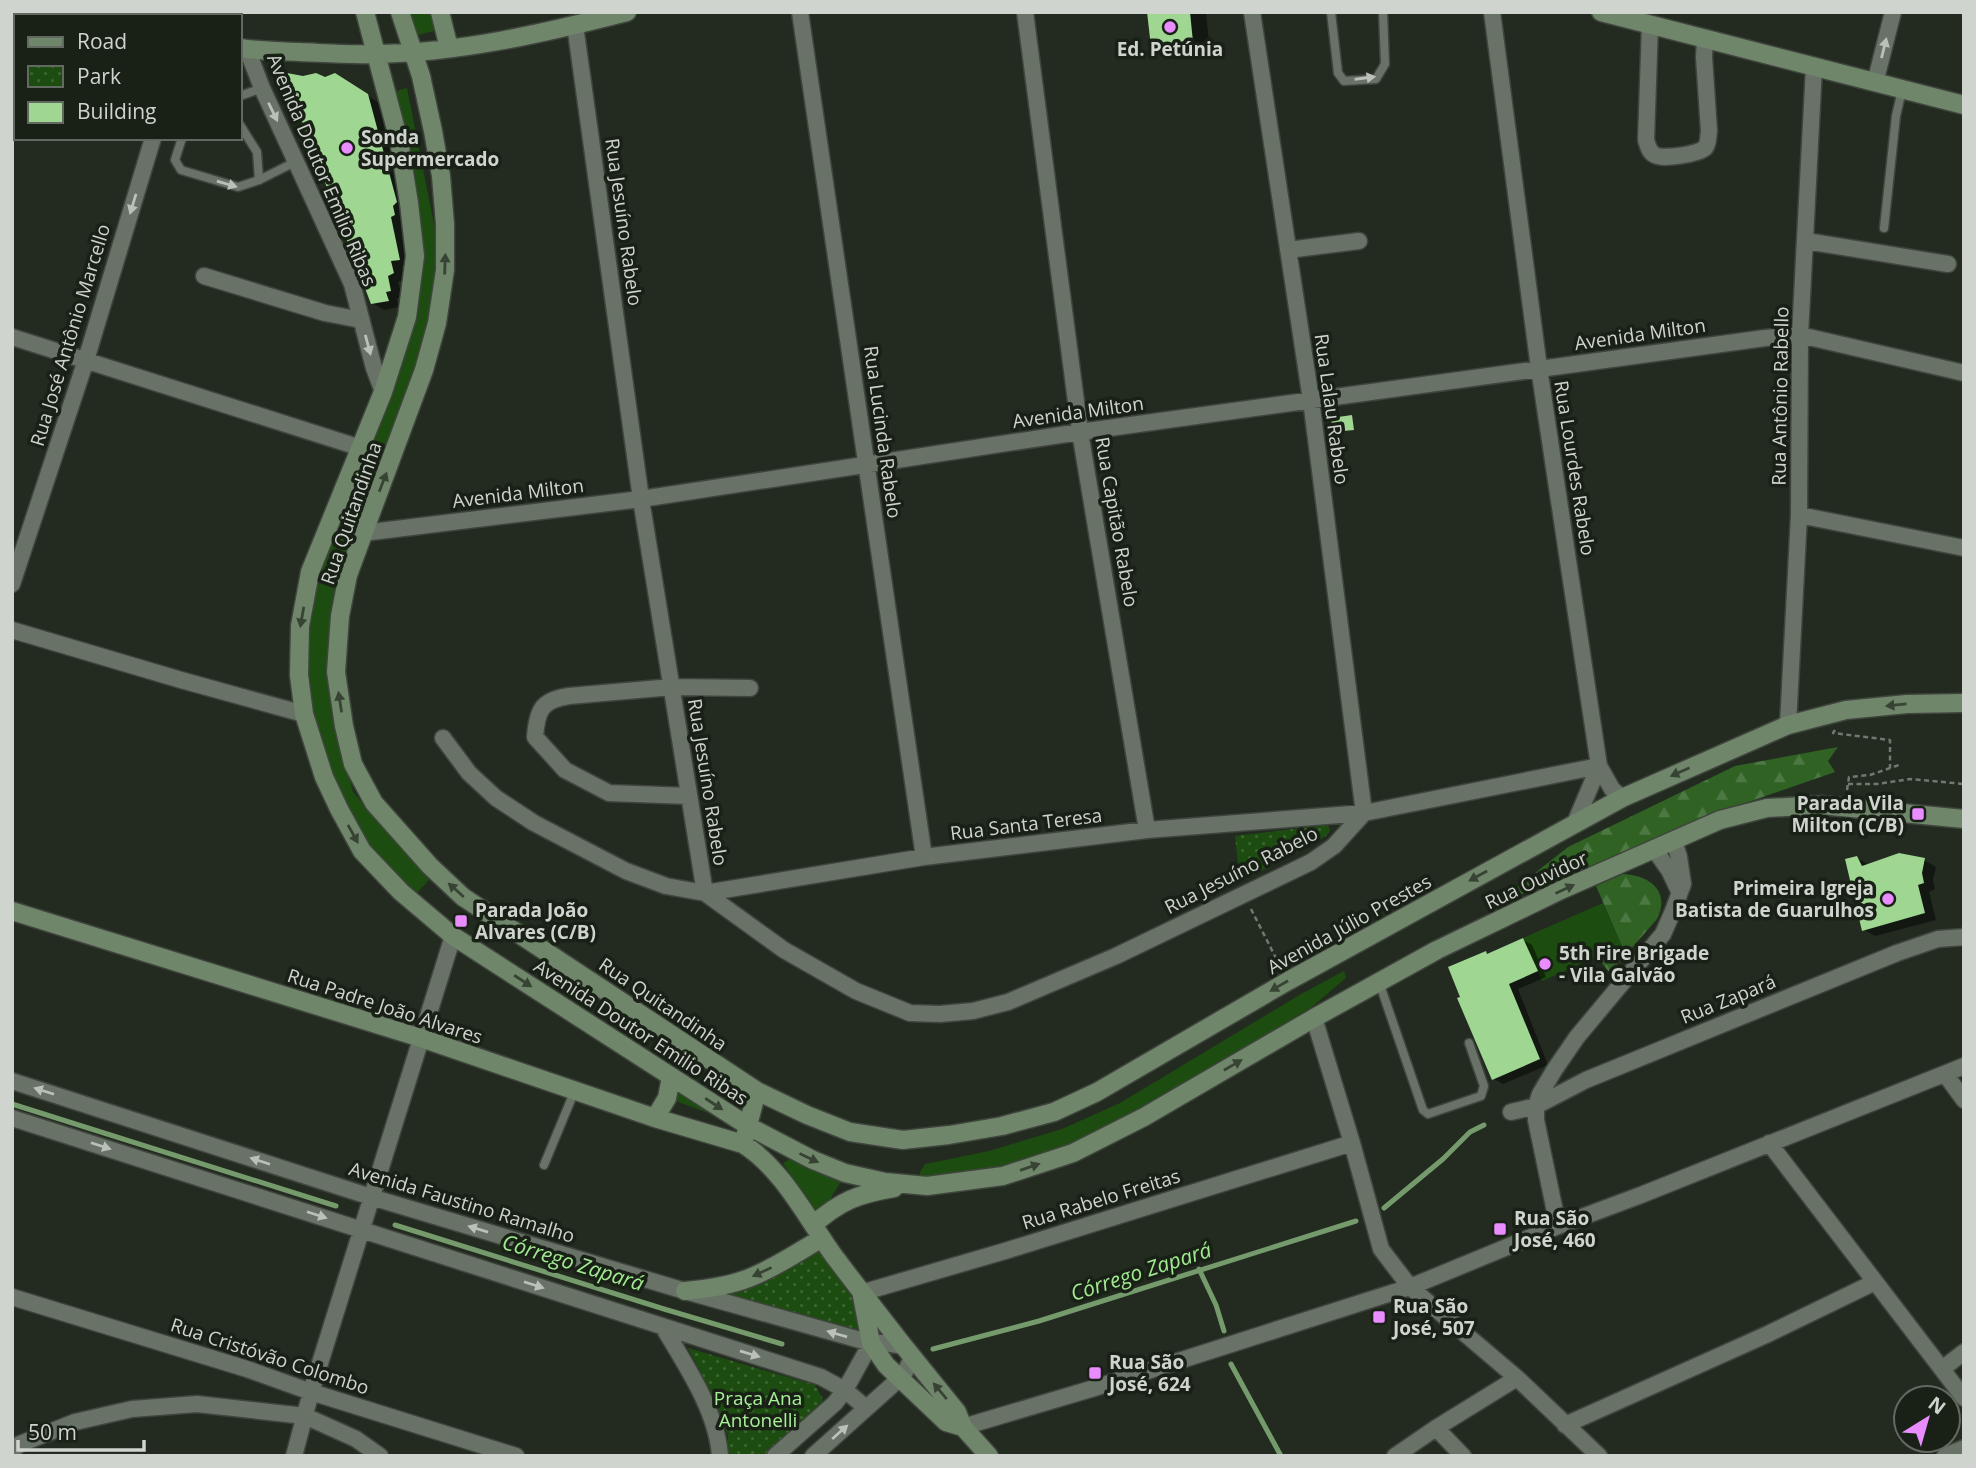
<svg xmlns="http://www.w3.org/2000/svg" width="1976" height="1468" viewBox="0 0 1976 1468" font-family="'Open Sans',sans-serif">
  <style>
    .grass { fill: #1c4c0f }
    .forest { fill: url(#forest-firs) }
    .park { fill: url(#park-dots) }
    .shadow { fill: #0007 }
    .lines { fill: none; stroke-linecap: round; stroke-linejoin: round }
    .stream { stroke: #759b6d; stroke-width: 5 }
    .building { fill: #9fd692 }
    .lane-casing { stroke: #3f453d; stroke-width: 11 }
    .street-casing { stroke: #3f453d; stroke-width: 19 }
    .secondary-casing { stroke: #3f453d; stroke-width: 21 }
    .path { stroke: #71786f; stroke-width: 2.5; stroke-dasharray: 5 3.5; stroke-linecap: butt }
    .lane { stroke: #697267; stroke-width: 8 }
    .street { stroke: #697267; stroke-width: 16 }
    .secondary { stroke: #70866b; stroke-width: 18 }
    .oneway { fill: #bbc0b9 }
    .oneway2 { fill: #374434 }
    .poi-dot { fill: #e98dfe; stroke: #192117; stroke-width: 2.5 }
    .labels { text-anchor: middle; stroke-width: 7; stroke-linejoin: round; paint-order: stroke }
    .poi-label { font-size: 19px; font-weight: bold; fill: #cfd4ce; stroke: #192117; text-anchor: start }
    .street-label { font-size: 19px; fill: #cfd4ce; stroke: #192117 }
    .park-label { font-size: 19px; fill: #a6ef96; stroke: #192117 }
    .water-label { font-size: 21px; font-style: italic; fill: #a1ea91; stroke: #192117 }
  </style>
  <defs>
    <pattern id="forest-firs" width="22" height="20" patternUnits="userSpaceOnUse" patternTransform="scale(1.75)"><rect width="22" height="20" fill="#306224"/><path d="M5 1l3.5 6h-7zM16 11l3.5 6h-7z" fill="#4d7843"/></pattern>
    <pattern id="park-dots" width="8" height="8" patternUnits="userSpaceOnUse" patternTransform="scale(1.75)"><rect width="8" height="8" fill="#1c4c0f"/><path d="M2 2h.1M6 6h.1" fill="none" stroke="#3c6531" stroke-width="1.8" stroke-linecap="round"/></pattern>
  </defs>
  <rect width="100%" height="100%" fill="#232b21"/>
  <path class="grass" d="M403 12H437L442 29 410 37Z
    M407 88 437 239 431 311 409 390 335 582 329 646 333 718 353 792 429 880 414 896 371 849 340 800 314 726 304 647 316 578 414 309 392 92Z
    M1603 903 1622 946 1542 981 1523 938Z
    M1344 971 1346 978 1313 1006 1192 1080 1102 1130 1006 1171 920 1181V1172L925 1164 989 1151 1062 1129 1120 1103 1301 994Z
    M665 1075 719 1117 657 1094 664 1086Z
    M795 1156 843 1178 832 1196 829 1210 818 1218 783 1163Z"/>
  <path class="forest" d="M1838 747 1828 761 1835 772 1711 815 1583 872 1497 903 1568 847 1735 766Z
    M1623 874C1649 875 1671 891 1657 919L1610 973 1597 957 1622 946 1596 886Z"/>
  <path class="park" d="M1328 825 1330 831 1326 836 1240 882 1235 836Z
    M820 1247 861 1296V1339L726 1297Z
    M688 1348 815 1385 823 1399 821 1411 766 1456H728V1436L711 1392Z"/>
  <path class="shadow" d="M1149 12H1206L1210 52 1170 56 1153 46Z
    M325 79 347 82 379 103 408 209 406 221 402 223 411 266H402L405 280 398 282 402 297 397 299 399 307 384 310 372 303 291 89 285 85Z
    M1857 858 1869 865 1924 860 1936 867 1933 880 1935 889 1929 892 1936 920 1875 936 1863 929Z
    M1523 940 1532 945 1546 977 1518 989 1548 1065 1503 1084 1494 1079 1486 953 1489 955Z"/>
  <g class="lines">
    <path class="stream" d="M12 1104 336 1206
      M1384 1208 1443 1159 1470 1132 1484 1125
      M395 1225 664 1309 782 1344
      M1199 1269 1216 1305 1224 1331
      M933 1349 1039 1321 1356 1221
      M1231 1364 1281 1456"/>
  </g>
  <path class="building" d="M1147 12H1190L1193 42 1151 47Z
    M287 73 303 76 316 73 325 77 335 73 368 94 397 202 393 206 395 215 391 217 400 260 391 261 394 273 388 276 391 291 386 292 389 301 371 304 289 87 283 86Z
    M1352 415 1354 430 1333 432 1331 418Z
    M1899 853 1925 858 1922 873 1924 883 1918 885 1925 913 1862 931 1845 859 1857 856 1862 866Z
    M1523 938 1538 971 1509 984 1540 1059 1492 1080 1457 998 1460 997 1448 967 1486 951 1487 954Z"/>
  <g class="lines">
    <defs>
      <path id="lane" d="M1331 12 1338 73 1344 81 1376 79 1385 64 1383 12
        M240 96 262 88
        M240 125 257 152 259 180
        M182 138 175 160 181 170 238 187 259 180 297 161
        M1884 228 1896 116 1902 90
        M1379 982 1423 1110 1428 1114 1481 1096 1484 1086 1469 1043
        M544 1165 575 1090"/>
      <path id="street" d="M800 12 924 857
        M1025 12 1080 432 1147 830
        M1492 12 1539 368 1599 766 1612 789 1622 798
        M575 25 641 499 705 893 784 950 856 991 910 1013 940 1014 973 1011 1008 1002 1116 956 1311 862 1334 846 1364 813 1311 400 1252 12
        M1650 25 1646 140C1648 146 1649 152 1655 155 1662 160 1698 154 1705 148 1709 143 1708 136 1709 131L1704 57 1705 39
        M247 49 262 88 352 284 374 368 383 392
        M1875 83 1893 12
        M1806 241 1948 264
        M1288 250 1359 241
        M204 276 325 313 361 320
        M12 337 361 448
        M1799 515 1964 548
        M363 533 641 499 1080 432 1765 338 1800 335 1964 373
        M12 584 86 360 153 138
        M12 630 181 680 304 714
        M1788 725 1799 515 1800 335 1814 67
        M443 738 469 773 496 798 534 823 626 871 666 886 705 893 924 857 1147 830 1364 813 1599 766
        M689 796 609 793 565 770 535 737C537 711 541 700 569 696L672 687 750 688
        M1575 823 1599 766
        M1654 849 1669 870 1679 891
        M1314 1018 1352 1143 1381 1249 1410 1287 1517 1378 1599 1456
        M1945 1074 1964 1100
        M12 1081 371 1197 685 1291 871 1343H885L904 1346
        M1511 1112 1536 1106 1586 1080 1897 953 1938 939 1964 937
        M12 1118 821 1377 845 1390 866 1408
        M1769 1143 1964 1398
        M1558 1226 1536 1120V1106L1540 1094 1555 1069 1577 1037 1663 934 1673 911 1683 884 1679 857 1674 841
        M861 1293 1005 1251 1352 1143
        M12 1297 247 1369 311 1392 516 1456
        M663 1327C685 1364 717 1411 720 1456
        M1942 1369 1964 1352
        M1565 1425 1768 1334 1875 1282
        M963 1427 1091 1389 1410 1287 1558 1226 1641 1195 1964 1066
        M1436 1428 1463 1456
        M12 1450 20 1444 75 1422 132 1409 197 1404 305 1416 356 1439 380 1456
        M294 1456 311 1392 453 936
        M775 1456 835 1403 845 1390 871 1343
        M813 1456 899 1379 905 1372 912 1358
        M1395 1456 1436 1428 1517 1378
        M1945 1456 1964 1448"/>
      <path id="secondary" d="M95 12 107 16
        M365 12 399 141 409 203 415 256 407 317 383 392 310 572 300 626 299 675 304 714 324 777 339 809 362 851 401 892 453 936 748 1126 813 1160 845 1173 885 1182 927 1186 1003 1176 1073 1153 1144 1117 1314 1018 1437 950 1561 890 1720 820 1767 808 1821 805 1964 819
        M400 12 421 76 433 131 441 176 445 224V270L437 323 424 370 348 575 340 616 336 672 344 726 353 764 374 803 430 866 463 897 757 1091 807 1115 850 1132 903 1140 949 1135 1002 1126 1054 1112 1097 1092 1288 981 1622 798 1788 725 1846 710 1907 704 1964 703
        M440 12 449 48
        M1601 12 1964 105
        M240 48C259 51 279 51 299 52 324 53 349 55 374 54 459 53 545 33 627 12
        M12 911 421 1038 655 1118 743 1144C782 1168 808 1220 834 1256 874 1309 915 1361 957 1412L963 1427 989 1456
        M655 1118 667 1098 671 1077
        M745 1137 757 1091
        M813 1225C840 1201 858 1194 894 1188
        M685 1291C707 1289 729 1286 749 1278 775 1268 798 1252 822 1238
        M862 1296 871 1343 886 1365 946 1422 963 1427"/>
    </defs>
    <use href="#lane" class="lane-casing"/>
    <use href="#street" class="street-casing"/>
    <use href="#secondary" class="secondary-casing"/>
    <path class="path" d="M1835 730 1833 733 1890 740V768
      M1848 784H1877L1910 779 1964 784
      M1847 790 1849 777 1870 775 1899 765
      M1251 909 1280 966"/>
    <use href="#lane" class="lane"/>
    <use href="#street" class="street"/>
    <use href="#secondary" class="secondary"/>
  </g>
  <defs><path id="oneway-solid" d="M-6-.8H1V-3.2L6.5 0L1 3.2V.8H-6Z" transform="scale(1.75)"/></defs>
  <g class="oneway">
    <use href="#oneway-solid" transform="translate(1884 48) rotate(-76)"/>
    <use href="#oneway-solid" transform="translate(1365 78) rotate(-8)"/>
    <use href="#oneway-solid" transform="translate(273 112) rotate(64)"/>
    <use href="#oneway-solid" transform="translate(227 184) rotate(16)"/>
    <use href="#oneway-solid" transform="translate(133 204) rotate(107)"/>
    <use href="#oneway-solid" transform="translate(368 345) rotate(75)"/>
    <use href="#oneway-solid" transform="translate(44 1091) rotate(-162)"/>
    <use href="#oneway-solid" transform="translate(101 1146) rotate(18)"/>
    <use href="#oneway-solid" transform="translate(260 1161) rotate(-162)"/>
    <use href="#oneway-solid" transform="translate(317 1215) rotate(18)"/>
    <use href="#oneway-solid" transform="translate(478 1229) rotate(-163)"/>
    <use href="#oneway-solid" transform="translate(534 1285) rotate(18)"/>
    <use href="#oneway-solid" transform="translate(837 1334) rotate(-164)"/>
    <use href="#oneway-solid" transform="translate(750 1354) rotate(17)"/>
    <use href="#oneway-solid" transform="translate(840 1432) rotate(-42)"/>
  </g>
  <g class="oneway2">
    <use href="#oneway-solid" transform="translate(445 264) rotate(-88)"/>
    <use href="#oneway-solid" transform="translate(383 482) rotate(-69)"/>
    <use href="#oneway-solid" transform="translate(302 617) rotate(100)"/>
    <use href="#oneway-solid" transform="translate(340 702) rotate(-99)"/>
    <use href="#oneway-solid" transform="translate(1896 705) rotate(174)"/>
    <use href="#oneway-solid" transform="translate(1680 772) rotate(156)"/>
    <use href="#oneway-solid" transform="translate(353 834) rotate(61)"/>
    <use href="#oneway-solid" transform="translate(1478 876) rotate(151)"/>
    <use href="#oneway-solid" transform="translate(1565 889) rotate(-25)"/>
    <use href="#oneway-solid" transform="translate(456 890) rotate(-138)"/>
    <use href="#oneway-solid" transform="translate(523 981) rotate(33)"/>
    <use href="#oneway-solid" transform="translate(1279 986) rotate(150)"/>
    <use href="#oneway-solid" transform="translate(1233 1065) rotate(-30)"/>
    <use href="#oneway-solid" transform="translate(714 1104) rotate(33)"/>
    <use href="#oneway-solid" transform="translate(809 1158) rotate(25)"/>
    <use href="#oneway-solid" transform="translate(1030 1167) rotate(-19)"/>
    <use href="#oneway-solid" transform="translate(762 1272) rotate(155)"/>
    <use href="#oneway-solid" transform="translate(940 1391) rotate(-130)"/>
  </g>
  <g class="poi-dot">
    <circle cx="1170" cy="27" r="7"/>
    <circle cx="347" cy="148" r="7"/>
    <rect x="1911" y="807" width="14" height="14" rx="3.5"/>
    <circle cx="1888" cy="899" r="7"/>
    <rect x="454" y="914" width="14" height="14" rx="3.5"/>
    <circle cx="1545" cy="964" r="7"/>
    <rect x="1493" y="1222" width="14" height="14" rx="3.5"/>
    <rect x="1372" y="1310" width="14" height="14" rx="3.5"/>
    <rect x="1088" y="1366" width="14" height="14" rx="3.5"/>
  </g>
  <g class="labels">
    <g class="poi-label">
      <text x="1170" y="56" text-anchor="middle">Ed. Petúnia</text>
      <text x="361" y="144">Sonda<tspan x="361" dy="22">Supermercado</tspan></text>
      <text x="1904" y="810" text-anchor="end">Parada Vila<tspan x="1904" dy="22">Milton (C/B)</tspan></text>
      <text x="1874" y="895" text-anchor="end">Primeira Igreja<tspan x="1874" dy="22">Batista de Guarulhos</tspan></text>
      <text x="475" y="917">Parada João<tspan x="475" dy="22">Alvares (C/B)</tspan></text>
      <text x="1559" y="960">5th Fire Brigade<tspan x="1559" dy="22">- Vila Galvão</tspan></text>
      <text x="1514" y="1225">Rua São<tspan x="1514" dy="22">José, 460</tspan></text>
      <text x="1393" y="1313">Rua São<tspan x="1393" dy="22">José, 507</tspan></text>
      <text x="1109" y="1369">Rua São<tspan x="1109" dy="22">José, 624</tspan></text>
    </g>
    <g class="street-label">
      <text transform="translate(322 170) rotate(67)" y="7">Avenida Doutor Emilio Ribas</text>
      <text transform="translate(624 222) rotate(82)" y="7">Rua Jesuíno Rabelo</text>
      <text transform="translate(1640 334) rotate(-8)" y="7">Avenida Milton</text>
      <text transform="translate(70 335) rotate(-73)" y="7">Rua José Antônio Marcello</text>
      <text transform="translate(1780 396) rotate(-89)" y="7">Rua Antônio Rabello</text>
      <text transform="translate(1332 409) rotate(82)" y="7">Rua Lalau Rabelo</text>
      <text transform="translate(1078 412) rotate(-8)" y="7">Avenida Milton</text>
      <text transform="translate(883 432) rotate(82)" y="7">Rua Lucinda Rabelo</text>
      <text transform="translate(1575 468) rotate(81)" y="7">Rua Lourdes Rabelo</text>
      <text transform="translate(518 493) rotate(-7)" y="7">Avenida Milton</text>
      <text transform="translate(351 513) rotate(-71)" y="7">Rua Quitandinha</text>
      <text transform="translate(1117 522) rotate(80)" y="7">Rua Capitão Rabelo</text>
      <text transform="translate(708 782) rotate(81)" y="7">Rua Jesuíno Rabelo</text>
      <text transform="translate(1026 824) rotate(-7)" y="7">Rua Santa Teresa</text>
      <text transform="translate(1241 870) rotate(-27)" y="7">Rua Jesuíno Rabelo</text>
      <text transform="translate(1536 880) rotate(-25)" y="7">Rua Ouvidor</text>
      <text transform="translate(1349 924) rotate(-29)" y="7">Avenida Júlio Prestes</text>
      <text transform="translate(1728 999) rotate(-22)" y="7">Rua Zapará</text>
      <text transform="translate(663 1004) rotate(34)" y="7">Rua Quitandinha</text>
      <text transform="translate(385 1006) rotate(18)" y="7">Rua Padre João Alvares</text>
      <text transform="translate(641 1032) rotate(33)" y="7">Avenida Doutor Emilio Ribas</text>
      <text transform="translate(1101 1199) rotate(-17)" y="7">Rua Rabelo Freitas</text>
      <text transform="translate(462 1202) rotate(17)" y="7">Avenida Faustino Ramalho</text>
      <text transform="translate(270 1356) rotate(18)" y="7">Rua Cristóvão Colombo</text>
    </g>
    <g class="park-label">
      <text x="758" y="1405">Praça Ana<tspan x="758" dy="22">Antonelli</tspan></text>
    </g>
    <g class="water-label">
      <text transform="translate(573 1263) rotate(17)" y="7">Córrego Zapará</text>
      <text transform="translate(1141 1272) rotate(-18)" y="7">Córrego Zapará</text>
    </g>
  </g>
  <rect width="1976" height="1468" fill="none" stroke="#cfd4ce" stroke-width="28"/>
  <rect x="14" y="14" width="228" height="126" fill="#192117" stroke="#626960" stroke-width="2"/>
  <rect x="28" y="37" width="35" height="10" fill="#70866b" stroke="#626960" stroke-width="2"/>
  <text x="77" y="49" font-size="21" fill="#cfd4ce">Road</text>
  <rect x="28" y="66" width="35" height="21" fill="url(#park-dots)" stroke="#626960" stroke-width="2"/>
  <text x="77" y="84" font-size="21" fill="#cfd4ce">Park</text>
  <rect x="28" y="102" width="35" height="21" fill="#9fd692" stroke="#626960" stroke-width="2"/>
  <text x="77" y="119" font-size="21" fill="#cfd4ce">Building</text>
  <g transform="translate(1927 1419) rotate(37)"><circle r="33" fill="#192117" stroke="#626960" stroke-width="2"/>
  <path d="M0-5L12 26L0 18L-12 26Z" fill="#e98dfe"/>
  <text y="-10" font-size="19" font-weight="bold" text-anchor="middle" fill="#cfd4ce">N</text>
  </g>
  <path d="M18 1440v10h126v-10" fill="none" stroke="#cfd4ce" stroke-width="3.5"/>
  <text x="28" y="1440" font-size="21" fill="#cfd4ce" stroke="#192117" stroke-width="5" paint-order="stroke">50 m</text>
</svg>
